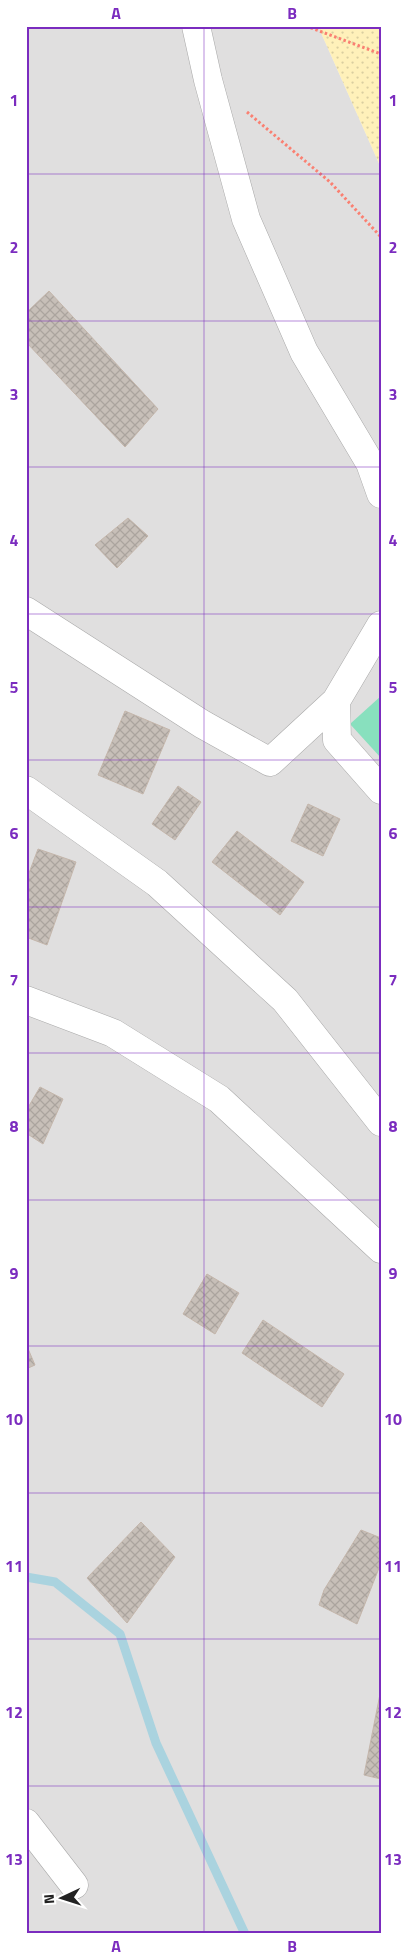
<svg xmlns="http://www.w3.org/2000/svg" width="407" height="1960" viewBox="0 0 407 1960" font-family="'Titillium Web',sans-serif">
  <style>
    .residential { fill: #e0dfdf }
    .sand { fill: url(#sand-dots) }
    .pitch { fill: #88e0be }
    .lines { fill: none; stroke-linecap: round; stroke-linejoin: round }
    .stream { stroke: #aad3df; stroke-width: 9 }
    .building { fill: url(#building-cross-hatch); stroke: #c4b6ab }
    .minor-casing { stroke: #a9a9a9; stroke-width: 29 }
    .path { stroke: #fa8072; stroke-width: 3; stroke-dasharray: 2.5 2.5; stroke-linecap: butt }
    .minor { stroke: #fff; stroke-width: 28 }
    .grid { fill: none; stroke: #7b2cbf; stroke-width: 1; stroke-opacity: 0.55 }
    .neatline { fill: none; stroke: #7b2cbf; stroke-width: 2 }
    .grid-label { font-size: 16px; text-anchor: middle; font-weight: bold; fill: #7b2cbf }
  </style>
  <defs>
    <pattern id="sand-dots" width="8" height="8" patternUnits="userSpaceOnUse" patternTransform="scale(1.25)"><rect width="8" height="8" fill="#fff1ba"/><path d="M2 2h.1M6 6h.1" fill="none" stroke="#dacea0" stroke-width="1.8" stroke-linecap="round"/></pattern>
    <pattern id="building-cross-hatch" width="8" height="8" patternUnits="userSpaceOnUse" patternTransform="scale(1.25)"><rect width="8" height="8" fill="#c7bfb8"/><path d="M0 0l8 8M0 8l8-8" fill="none" stroke="#aba49e"/></pattern>
  </defs>
  <rect width="100%" height="100%" fill="#f2efe9"/>
  <path class="residential" d="M26 26H318L381 168V1934H26Z"/>
  <path class="sand" d="M318 26H381V168Z"/>
  <path class="pitch" d="M381 696V758L350 724Z"/>
  <g class="lines">
    <path class="stream" d="M26 1577 55 1582 120 1634 156 1743 245 1934"/>
  </g>
  <path class="building" d="M49 291 158 409 125 447 26 342V313Z
    M128 518 148 536 117 568 95 545Z
    M125 711 170 730 143 794 98 775Z
    M178 786 201 802 175 840 152 824Z
    M308 804 340 819 323 856 291 841Z
    M237 831 304 882 280 915 212 862Z
    M38 849 76 862 47 945 26 937V881Z
    M40 1087 63 1099 43 1144 26 1133V1111Z
    M207 1274 239 1293 215 1334 183 1314Z
    M263 1320 344 1374 322 1407 242 1353Z
    M26 1344 35 1365 26 1369Z
    M141 1522 175 1557 127 1623 87 1578Z
    M361 1530 381 1538V1563L357 1624 319 1605 324 1590Z
    M381 1689V1779L364 1775Z"/>
  <g class="lines">
    <defs>
      <path id="minor" d="M196 26 208 80 246 219 304 352 370 463 381 494
        M26 611 202 724 270 762 336 701
        M381 625 336 701 337 740 381 790
        M26 790 157 883 285 1000 381 1122
        M26 1000 113 1033 219 1099 381 1249
        M26 1823 74 1885"/>
    </defs>
    <use href="#minor" class="minor-casing"/>
    <path class="path" d="M306 26 381 54
      M247 112 330 182 381 237"/>
    <use href="#minor" class="minor"/>
  </g>
  <path class="grid" d="M204 26V1934M26 174H381M26 321H381M26 467H381M26 614H381M26 760H381M26 907H381M26 1053H381M26 1200H381M26 1346H381M26 1493H381M26 1639H381M26 1786H381"/>
  <rect width="407" height="1960" fill="none" stroke="#ffffff" stroke-width="55"/>
  <g transform="translate(62 1898) rotate(266)" stroke="#ffffff" stroke-width="4" paint-order="stroke">
  <path d="M0-4L9 19L0 12L-9 19Z" fill="#222222"/>
  <text y="-8" font-size="14" font-weight="bold" text-anchor="middle" fill="#222222">N</text>
  </g>
  <rect x="28" y="28" width="352" height="1904" class="neatline"/>
  <g class="grid-label">
    <text x="116" y="19">A</text>
    <text x="292" y="19">B</text>
    <text x="14" y="106">1</text>
    <text x="393" y="106">1</text>
    <text x="14" y="253">2</text>
    <text x="393" y="253">2</text>
    <text x="14" y="400">3</text>
    <text x="393" y="400">3</text>
    <text x="14" y="546">4</text>
    <text x="393" y="546">4</text>
    <text x="14" y="693">5</text>
    <text x="393" y="693">5</text>
    <text x="14" y="839">6</text>
    <text x="393" y="839">6</text>
    <text x="14" y="986">7</text>
    <text x="393" y="986">7</text>
    <text x="14" y="1132">8</text>
    <text x="393" y="1132">8</text>
    <text x="14" y="1279">9</text>
    <text x="393" y="1279">9</text>
    <text x="14" y="1425">10</text>
    <text x="393" y="1425">10</text>
    <text x="14" y="1572">11</text>
    <text x="393" y="1572">11</text>
    <text x="14" y="1718">12</text>
    <text x="393" y="1718">12</text>
    <text x="14" y="1865">13</text>
    <text x="393" y="1865">13</text>
    <text x="116" y="1952">A</text>
    <text x="292" y="1952">B</text>
  </g>
</svg>
